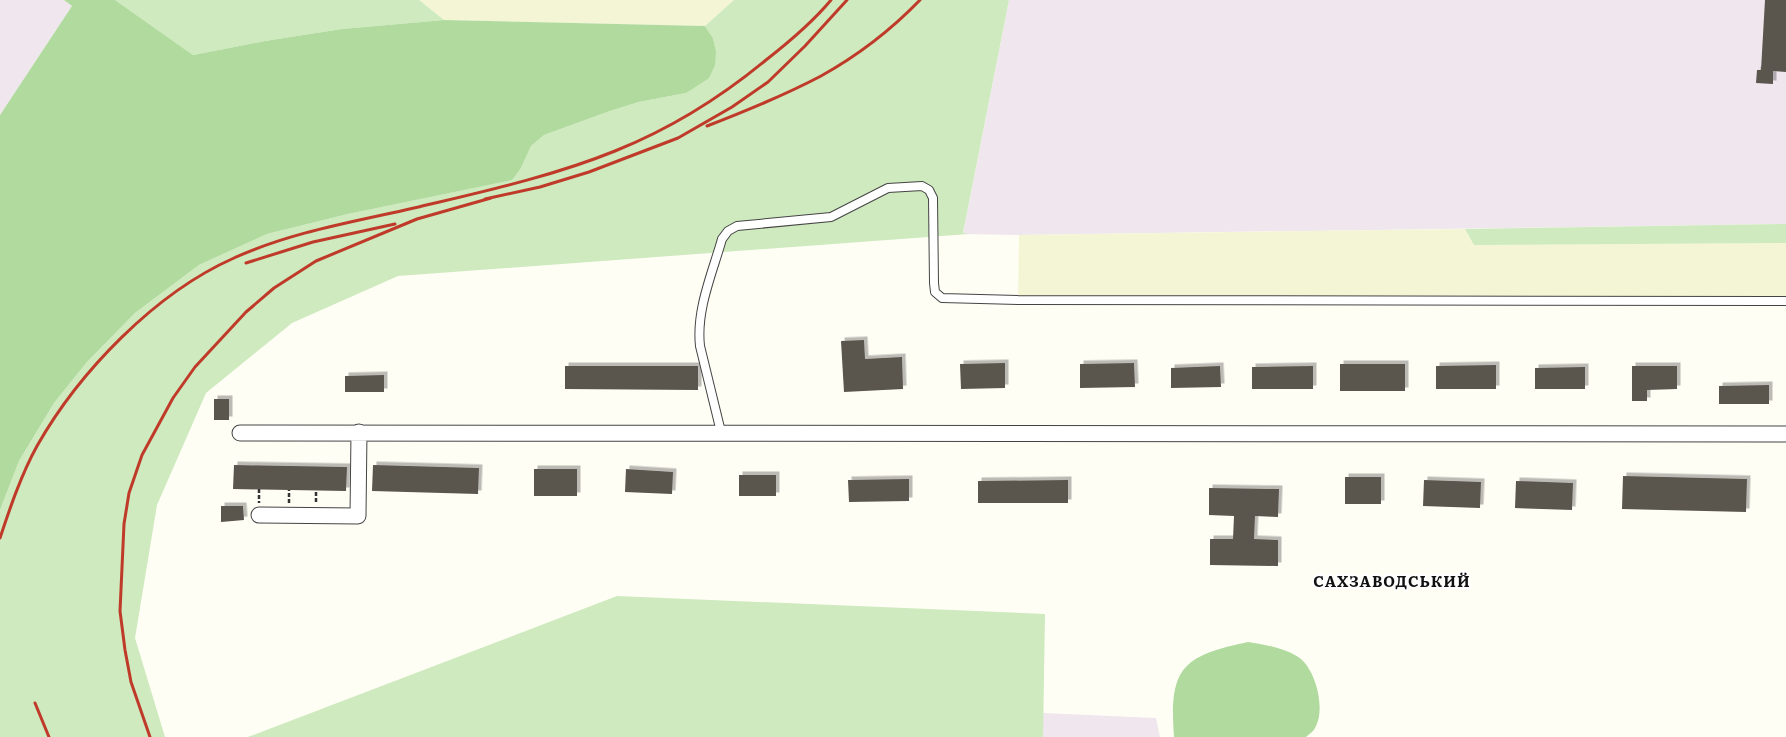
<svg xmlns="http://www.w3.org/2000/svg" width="1786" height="737" viewBox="0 0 1786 737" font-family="Literata,serif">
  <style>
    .industrial { fill: #efe6ee }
    .farmland { fill: #f3f5d5 }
    .green { fill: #ceeabe }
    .forest { fill: #b0da9e }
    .building { fill: #5a544d; filter: url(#shadow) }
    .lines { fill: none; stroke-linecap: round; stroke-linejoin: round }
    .service-casing { stroke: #444; stroke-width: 10 }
    .minor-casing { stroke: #444; stroke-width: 17 }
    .path { stroke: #333; stroke-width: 2.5; stroke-dasharray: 4 2; stroke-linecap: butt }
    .service { stroke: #fff; stroke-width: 8 }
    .minor { stroke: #fff; stroke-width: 15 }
    .rail { stroke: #c03a2a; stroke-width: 3 }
    .labels { text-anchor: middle; stroke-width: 4; stroke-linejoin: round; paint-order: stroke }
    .district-label { font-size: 15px; font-weight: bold; letter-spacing: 1px; fill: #111; stroke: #fff }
  </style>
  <defs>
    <filter id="shadow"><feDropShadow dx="3.5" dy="-3.5" stdDeviation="0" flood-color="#0004"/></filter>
  </defs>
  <rect width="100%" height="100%" fill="#fffef5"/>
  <path class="industrial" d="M0 0H64L72 6 0 115Z
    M1009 0H1786V224L1019 235 963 234Z
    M1043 713 1156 718 1160 737H1043Z"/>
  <path class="farmland" d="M419 0H734L705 26 444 20Z
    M1465 229 1474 245 1786 243V301L1018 300 1019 235Z"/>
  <path class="green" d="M115 0H419L444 20 342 29 265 41 193 55Z
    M734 0H1009L963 233 969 234 398 276 292 323 206 393 157 505 135 638 165 737H0V510L19 461 54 403 87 362 135 313 199 265 267 234 348 214 511 180 521 168 531 146 544 135 610 111 639 102 686 93 716 51 713 38 705 26Z
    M1786 224V243L1474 245 1465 229Z
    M617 596 1045 614 1043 737H248Z"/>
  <path class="forest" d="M64 0H115L193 55 265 41 342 29 444 20 705 26 713 38 716 51 715 65 709 78 686 93 639 102 610 111 544 135 531 146 521 168 512 180 348 214 267 234 199 265 135 313 87 362 54 403 19 461 0 510V115L72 6Z
    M1248 642C1266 645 1286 648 1301 659 1317 673 1327 713 1313 731 1311 733 1308 735 1306 737H1174C1169 668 1182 656 1248 642Z"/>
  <path class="building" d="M1765 0H1786V72L1773 71V84L1756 83 1757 70H1761Z
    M864 340 865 359 902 357 903 389 844 392 841 341Z
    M1005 363V388L961 389 960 364Z
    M1134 363 1135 387 1080 388V364Z
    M1340 364H1405V391H1340Z
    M1496 365V389H1436V366Z
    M565 366H698V390L565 389Z
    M1220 366 1221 387 1171 388V368Z
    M1313 366V389H1252V367Z
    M1632 366H1677V389L1647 390V401H1632Z
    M1585 367V389H1535V368Z
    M384 375V392H345V376Z
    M1769 385V404H1719V386Z
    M214 399H229V420H214Z
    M234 465 347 467 346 491 233 489Z
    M373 465 479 468 478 494 372 491Z
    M534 469H577V496H534Z
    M626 469 673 472 672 494 625 492Z
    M739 475H776V496H739Z
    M1623 476 1747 479 1746 512 1622 509Z
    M1345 477H1381V504H1345Z
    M909 479V501L849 502 848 480Z
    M1068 480V503H978V481Z
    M1424 480 1481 482 1480 508 1423 506Z
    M1516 481 1573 483 1572 510 1515 508Z
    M1209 488 1279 489 1278 517 1255 516 1254 539 1278 540V566L1210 565V539H1233L1234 516 1209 515Z
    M221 506H243L244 520 221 522Z"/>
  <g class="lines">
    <defs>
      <path id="service" d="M721 432 700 346C696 310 712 274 722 239L728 231 737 226 831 217 888 188 922 186 929 190 933 198 934 283 935 292 942 298 1018 300 1786 301"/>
      <path id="minor" d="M240 433 1786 434
        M259 515 358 516 359 432"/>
    </defs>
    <use href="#service" class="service-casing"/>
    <use href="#minor" class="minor-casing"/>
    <path class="path" d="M259 489V503
      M316 502V490
      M289 503V490"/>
    <use href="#service" class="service"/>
    <use href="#minor" class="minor"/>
    <path class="rail" d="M707 126C746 111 785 95 821 76 857 56 892 29 920 0
      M485 199 540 187 589 172 678 138 732 107 768 82 805 46 847 0
      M246 263 313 242 395 224
      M0 538C10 508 21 475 37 446 79 372 155 293 234 258 291 232 353 222 414 208 481 192 551 177 615 151 670 129 720 98 766 60 789 42 812 23 831 0
      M35 703 49 737
      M150 737 131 682 125 650 120 611 124 524 129 493 142 455 173 398 195 367 246 312 274 288 316 261 417 219 491 198"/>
  </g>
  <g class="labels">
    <g class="district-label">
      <text x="1392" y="587">САХЗАВОДСЬКИЙ</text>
    </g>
  </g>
</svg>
